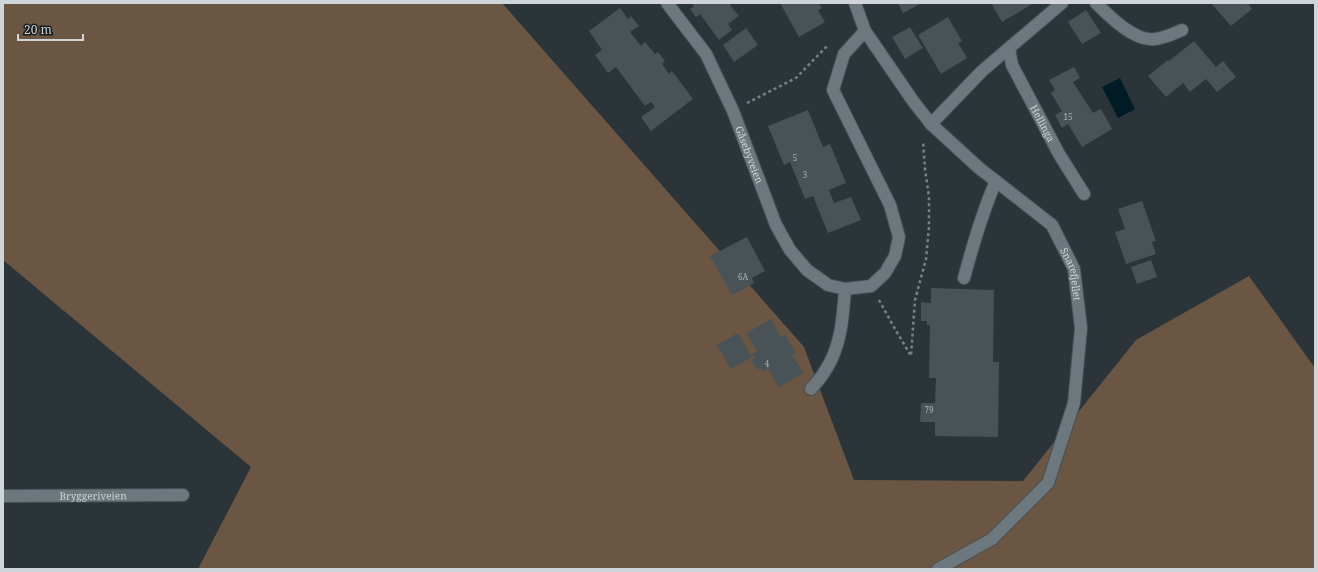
<svg xmlns="http://www.w3.org/2000/svg" width="1318" height="572" viewBox="0 0 1318 572" font-family="'Noto Serif',serif">
  <style>
    .forest { fill: #6b5643 }
    .water { fill: #011b27 }
    .building { fill: #485257 }
    .lines { fill: none; stroke-linecap: round; stroke-linejoin: round }
    .minor-casing { stroke: #485054; stroke-width: 14 }
    .path { stroke: #7a8286; stroke-width: 2.5; stroke-dasharray: 3 3; stroke-linecap: butt }
    .minor { stroke: #6d787e; stroke-width: 12 }
    .labels { text-anchor: middle; stroke-width: 3; stroke-linejoin: round; paint-order: stroke }
    .number-label { font-size: 8px; fill: #adb4b8 }
    .street-label { font-size: 10px; fill: #cfd5d8; stroke: #171b1d }
  </style>
  <rect width="100%" height="100%" fill="#2a3439"/>
  <path class="forest" d="M3 3H502L804 347 854 480 1023 481 1136 340 1249 276 1315 368V569H198L251 467 3 260Z"/>
  <path class="water" d="M1120 78 1135 109 1118 118 1102 87Z"/>
  <path class="building" d="M692 3H732L730 5 739 16 728 24 732 30 719 40 700 14 696 17 690 9 694 6Z
    M780 3H819L822 8 818 10 825 22 799 37Z
    M898 3H922L903 13Z
    M991 3H1034L1002 22Z
    M1211 3H1248L1252 9 1231 26Z
    M620 8 628 19 631 16 639 26 630 32 641 46 645 42 655 54 658 52 665 61 662 64 669 74 672 71 693 99 651 131 641 117 655 107 651 102 645 106 616 67 608 73 595 55 602 50 589 31Z
    M1086 10 1101 33 1082 44 1068 22Z
    M948 17 962 41 958 43 967 58 941 74 918 35Z
    M910 27 923 48 905 59 892 37Z
    M746 28 758 45 734 62 723 45Z
    M1194 41 1216 67 1223 61 1236 77 1217 92 1206 79 1190 92 1183 83 1166 97 1148 76 1168 60 1169 61Z
    M1074 67 1080 78 1073 82 1093 113 1101 109 1112 129 1082 147 1068 124 1062 128 1055 115 1062 111 1051 93 1055 90 1049 80Z
    M808 110 823 147 830 144 846 183 829 190 834 203 851 197 861 220 828 233 813 196 805 199 790 162 784 165 768 126Z
    M1142 201 1156 241 1152 242 1156 254 1126 264 1115 232 1125 229 1118 209Z
    M747 237 765 271 752 278 754 283 732 295 710 256Z
    M1151 260 1157 277 1137 284 1131 267Z
    M931 288 994 290 993 362H999L998 437 935 436V422H920L921 403H935L936 378H929L930 325H927V321H921V302L931 303Z
    M771 319 781 337 785 335 796 353 792 355 803 373 779 387 768 369 763 372 760 368 757 370 751 360 755 358 752 354 757 351 747 333Z
    M738 333 752 357 731 369 717 345Z"/>
  <g class="lines">
    <defs>
      <g id="minor">
        <path id="s1" d="M667 3 706 54 733 111 776 225 790 250 807 270 828 285 845 289 871 286 885 273 895 256 899 237 890 205 833 90 844 54 865 31"/>
        <path id="s2" d="M855 3 865 31 913 101 931 124 979 168 1052 225 1074 269 1081 328 1074 403 1048 483 992 539 938 569"/>
        <path d="M1096 3C1110 17 1135 42 1155 39 1165 38 1173 34 1182 30"/>
        <path id="s3" d="M1009 48 1012 65 1059 154 1084 194"/>
        <path d="M931 124 982 71 1062 3"/>
        <path d="M964 278C973 245 982 213 996 181"/>
        <path d="M811 389C816 383 821 378 825 371 841 347 843 318 845 289"/>
        <path id="s4" d="M3 496 183 495"/>
      </g>
    </defs>
    <use href="#minor" class="minor-casing"/>
    <path class="path" d="M747 103 796 78 828 45
      M879 300 895 329 911 356 915 300 926 259 929 227V197L925 169 923 141"/>
    <use href="#minor" class="minor"/>
  </g>
  <g class="labels">
    <g class="number-label">
      <text x="1068" y="120">15</text>
      <text x="795" y="161">5</text>
      <text x="805" y="178">3</text>
      <text x="743" y="280">6A</text>
      <text x="767" y="367">4</text>
      <text x="929" y="413">79</text>
    </g>
    <g class="street-label">
      <text dy="4" stroke="none"><textPath href="#s3" startOffset="83">Hellinga</textPath></text>
      <text dy="4" stroke="none"><textPath href="#s1" startOffset="174">Gåsebyveien</textPath></text>
      <text dy="4" stroke="none"><textPath href="#s2" startOffset="355">Snarefjellet</textPath></text>
      <text dy="4" stroke="none"><textPath href="#s4" startOffset="90">Bryggeriveien</textPath></text>
    </g>
  </g>
  <rect width="1318" height="572" fill="none" stroke="#cfd5d8" stroke-width="8"/>
  <path d="M18 34v6h65v-6" fill="none" stroke="#cfd5d8" stroke-width="2"/>
  <text x="24" y="34" font-size="12" fill="#cfd5d8" stroke="#171b1d" stroke-width="3" paint-order="stroke">20 m</text>
</svg>
